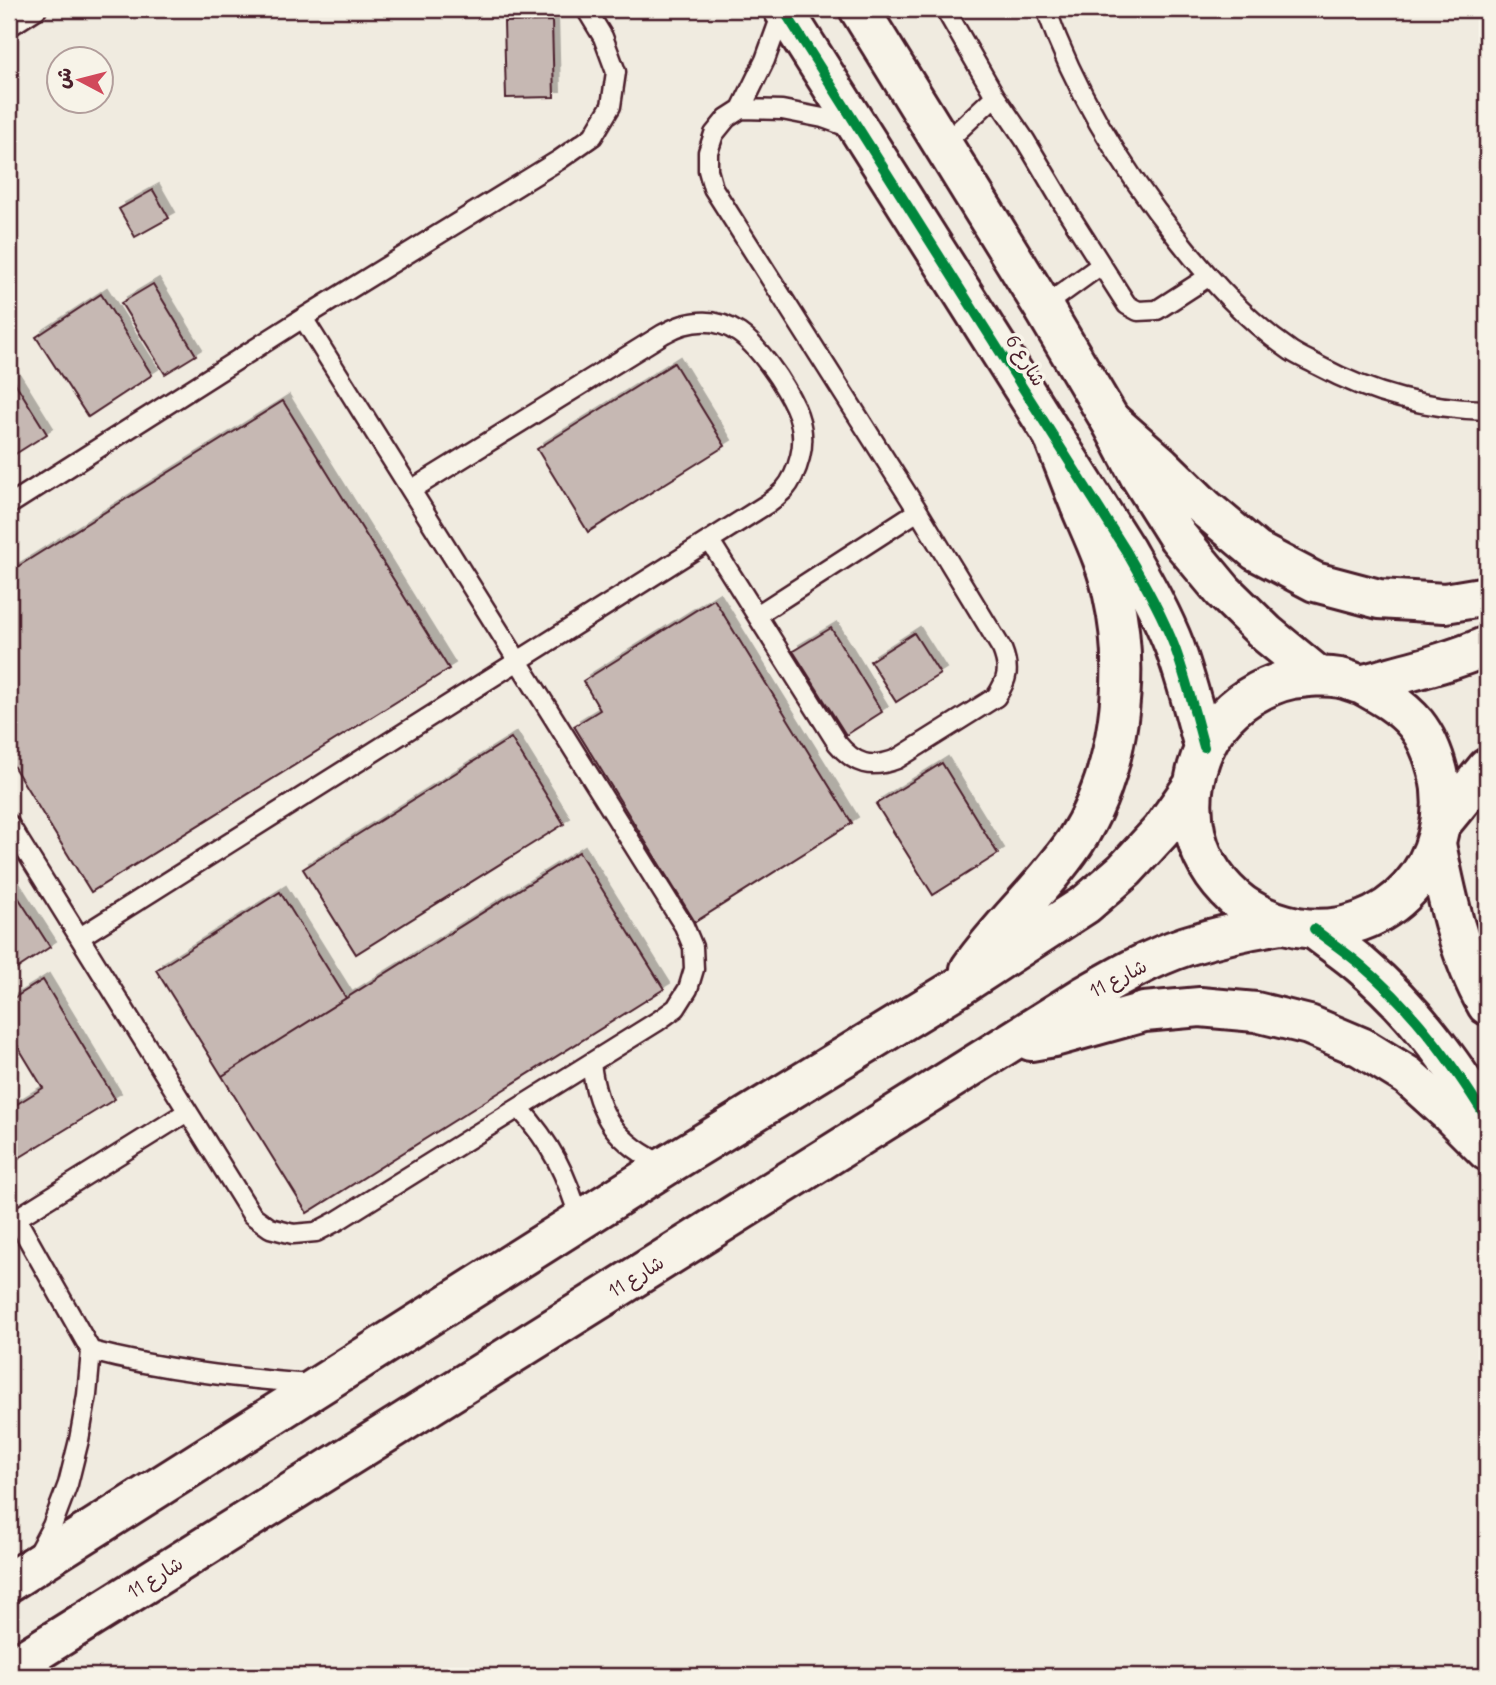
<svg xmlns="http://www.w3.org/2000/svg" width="1496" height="1685" viewBox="0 0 1496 1685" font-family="Delius,'Playpen Sans Arabic',sans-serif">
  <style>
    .building { fill: #c6b8b3; stroke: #4a1f2b; stroke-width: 2; filter: url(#shadow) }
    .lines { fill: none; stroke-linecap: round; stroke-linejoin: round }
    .service-casing { stroke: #4a1f2b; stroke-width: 23 }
    .tertiary-casing { stroke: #4a1f2b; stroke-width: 44 }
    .secondary-casing { stroke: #4a1f2b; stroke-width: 44 }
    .service { stroke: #f7f3e8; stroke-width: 18 }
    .tertiary { stroke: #f7f3e8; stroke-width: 38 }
    .secondary { stroke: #f7f3e8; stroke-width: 38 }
    .cycleway-casing { stroke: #f7f3e8; stroke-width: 15 }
    .cycleway { stroke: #00873e; stroke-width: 10 }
    .labels { text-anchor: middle; stroke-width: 7; stroke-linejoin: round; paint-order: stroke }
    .street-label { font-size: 19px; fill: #4a1f2b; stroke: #f7f3e8 }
  </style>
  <defs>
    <filter id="shadow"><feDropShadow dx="6" dy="-6" stdDeviation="0" flood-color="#0004"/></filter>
  </defs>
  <rect width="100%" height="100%" fill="#f0ebe0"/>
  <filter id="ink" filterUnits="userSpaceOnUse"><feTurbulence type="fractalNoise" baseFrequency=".0143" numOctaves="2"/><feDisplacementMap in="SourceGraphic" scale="14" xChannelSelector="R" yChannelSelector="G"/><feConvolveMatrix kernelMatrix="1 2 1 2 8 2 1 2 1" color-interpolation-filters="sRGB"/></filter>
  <g filter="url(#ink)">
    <path class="building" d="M552 21 554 97 506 98 504 22Z
      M153 190 169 218 135 237 119 209Z
      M153 284 196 355 165 374 121 303Z
      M101 294 152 375 88 417 36 337Z
      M674 363 725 446 588 532 537 449Z
      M9 373 47 434 9 458Z
      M283 401 449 669 91 892 9 759V572Z
      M714 599 852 823 695 922 574 726 600 710 583 681Z
      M831 628 882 712 846 735 793 651Z
      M914 633 940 674 896 702 870 661Z
      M511 738 564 824 356 954 303 869Z
      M942 763 998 854 933 895 876 804Z
      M579 852 664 989 307 1213 222 1076Z
      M9 883 50 947 9 974Z
      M280 892 346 998 222 1076 156 970Z
      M43 980 115 1099 9 1164V1109L43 1088 9 1032V1001Z"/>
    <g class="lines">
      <defs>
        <path id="service" d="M945 9 995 96 1025 140 1069 214 1127 305 1138 311 1157 310 1208 277
          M1046 9C1075 92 1123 170 1178 239 1211 281 1246 320 1291 351 1300 357 1310 361 1319 366 1371 394 1428 409 1487 410
          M9 27 37 9
          M741 109 782 110 823 118 854 129
          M943 145 995 96
          M1043 307 1101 265
          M9 505 303 318 559 160 593 136 611 106 616 72 603 37 586 9
          M710 541 837 743C855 765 871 769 897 759L996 697C1008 679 1010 669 1002 649L918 511 713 188 708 170V152L714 134 727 118 741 109 765 60 782 13
          M757 615 918 511
          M9 824 252 1215 270 1228 293 1234 316 1232 337 1221 658 1021 676 1008 688 989 694 969 693 947 684 926 303 318
          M80 937 767 504C773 500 779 495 784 490 792 481 797 469 800 457 808 426 794 402 778 377 755 343 729 311 683 325 676 327 669 331 663 334L411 490
          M591 1063C597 1116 617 1144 666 1166
          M519 1108C551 1143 567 1175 580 1221
          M16 1218 91 1351 87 1395 79 1440 68 1484 52 1526 37 1554
          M9 1223 187 1112
          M91 1351C164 1370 236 1378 312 1384"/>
        <path id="tertiary" d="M783 9 1126 551C1144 583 1162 614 1175 648 1187 681 1195 714 1204 747
          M859 9 1043 307 1110 420 1139 475 1178 537 1223 591 1267 634 1318 676
          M1436 844C1447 898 1459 956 1487 1005
          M1314 929C1329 941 1346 952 1361 965 1414 1010 1451 1061 1487 1119"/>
        <path id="secondary" d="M1110 420 1161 465 1205 508 1256 551 1315 582 1379 599 1445 603 1487 596
          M1361 684C1381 695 1401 706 1416 724 1427 738 1434 756 1438 772 1459 861 1387 942 1297 927 1277 923 1259 916 1243 905 1221 888 1203 864 1196 836 1184 784 1202 727 1249 697 1262 689 1277 682 1292 679 1308 677 1324 675 1340 678 1347 679 1354 683 1360 684 1368 684 1378 680 1386 678 1420 669 1455 660 1487 646
          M1441 824 1487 768
          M970 969C1002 923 1044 888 1075 842 1120 773 1131 674 1113 595 1107 565 1094 538 1082 510 1073 488 1064 464 1055 441
          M1031 1041 1054 1037 1144 1012 1200 1007 1256 1012 1309 1025 1361 1047 1408 1076 1450 1114 1487 1151
          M9 1582 666 1166 957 988 1086 904 1125 870 1161 831 1192 787
          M9 1669 1084 996C1117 977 1150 958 1186 946 1218 936 1249 929 1281 924"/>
      </defs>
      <use href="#service" class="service-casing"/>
      <use href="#tertiary" class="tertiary-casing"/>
      <use href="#secondary" class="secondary-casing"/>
      <use href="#service" class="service"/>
      <use href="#tertiary" class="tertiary"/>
      <use href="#secondary" class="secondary"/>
      <defs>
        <path id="cycleway" d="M783 9 1126 551C1144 583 1162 614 1175 648 1187 681 1195 714 1204 747
          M1314 929C1329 941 1346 952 1361 965 1414 1010 1451 1061 1487 1119"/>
      </defs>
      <use href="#cycleway" class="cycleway-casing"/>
      <use href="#cycleway" class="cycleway"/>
    </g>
  </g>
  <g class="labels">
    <g class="street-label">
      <text transform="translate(1026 360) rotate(58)" y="7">شارع 6</text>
      <text transform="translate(1118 978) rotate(-27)" y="7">شارع 11</text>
      <text transform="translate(636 1276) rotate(-32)" y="7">شارع 11</text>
      <text transform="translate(155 1577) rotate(-32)" y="7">شارع 11</text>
    </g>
  </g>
  <rect width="1496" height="1685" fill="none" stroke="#f7f3e8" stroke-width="35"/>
  <rect x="18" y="18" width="1461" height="1650" fill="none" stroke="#4a1f2b" stroke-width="2.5" filter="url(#ink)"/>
  <g transform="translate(80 80) rotate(277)"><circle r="33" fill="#f7f3e8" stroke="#b29e9c" stroke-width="2"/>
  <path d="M0-5L12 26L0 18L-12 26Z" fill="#d1495b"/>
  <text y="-10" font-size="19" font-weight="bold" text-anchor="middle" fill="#4a1f2b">ش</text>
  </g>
</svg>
